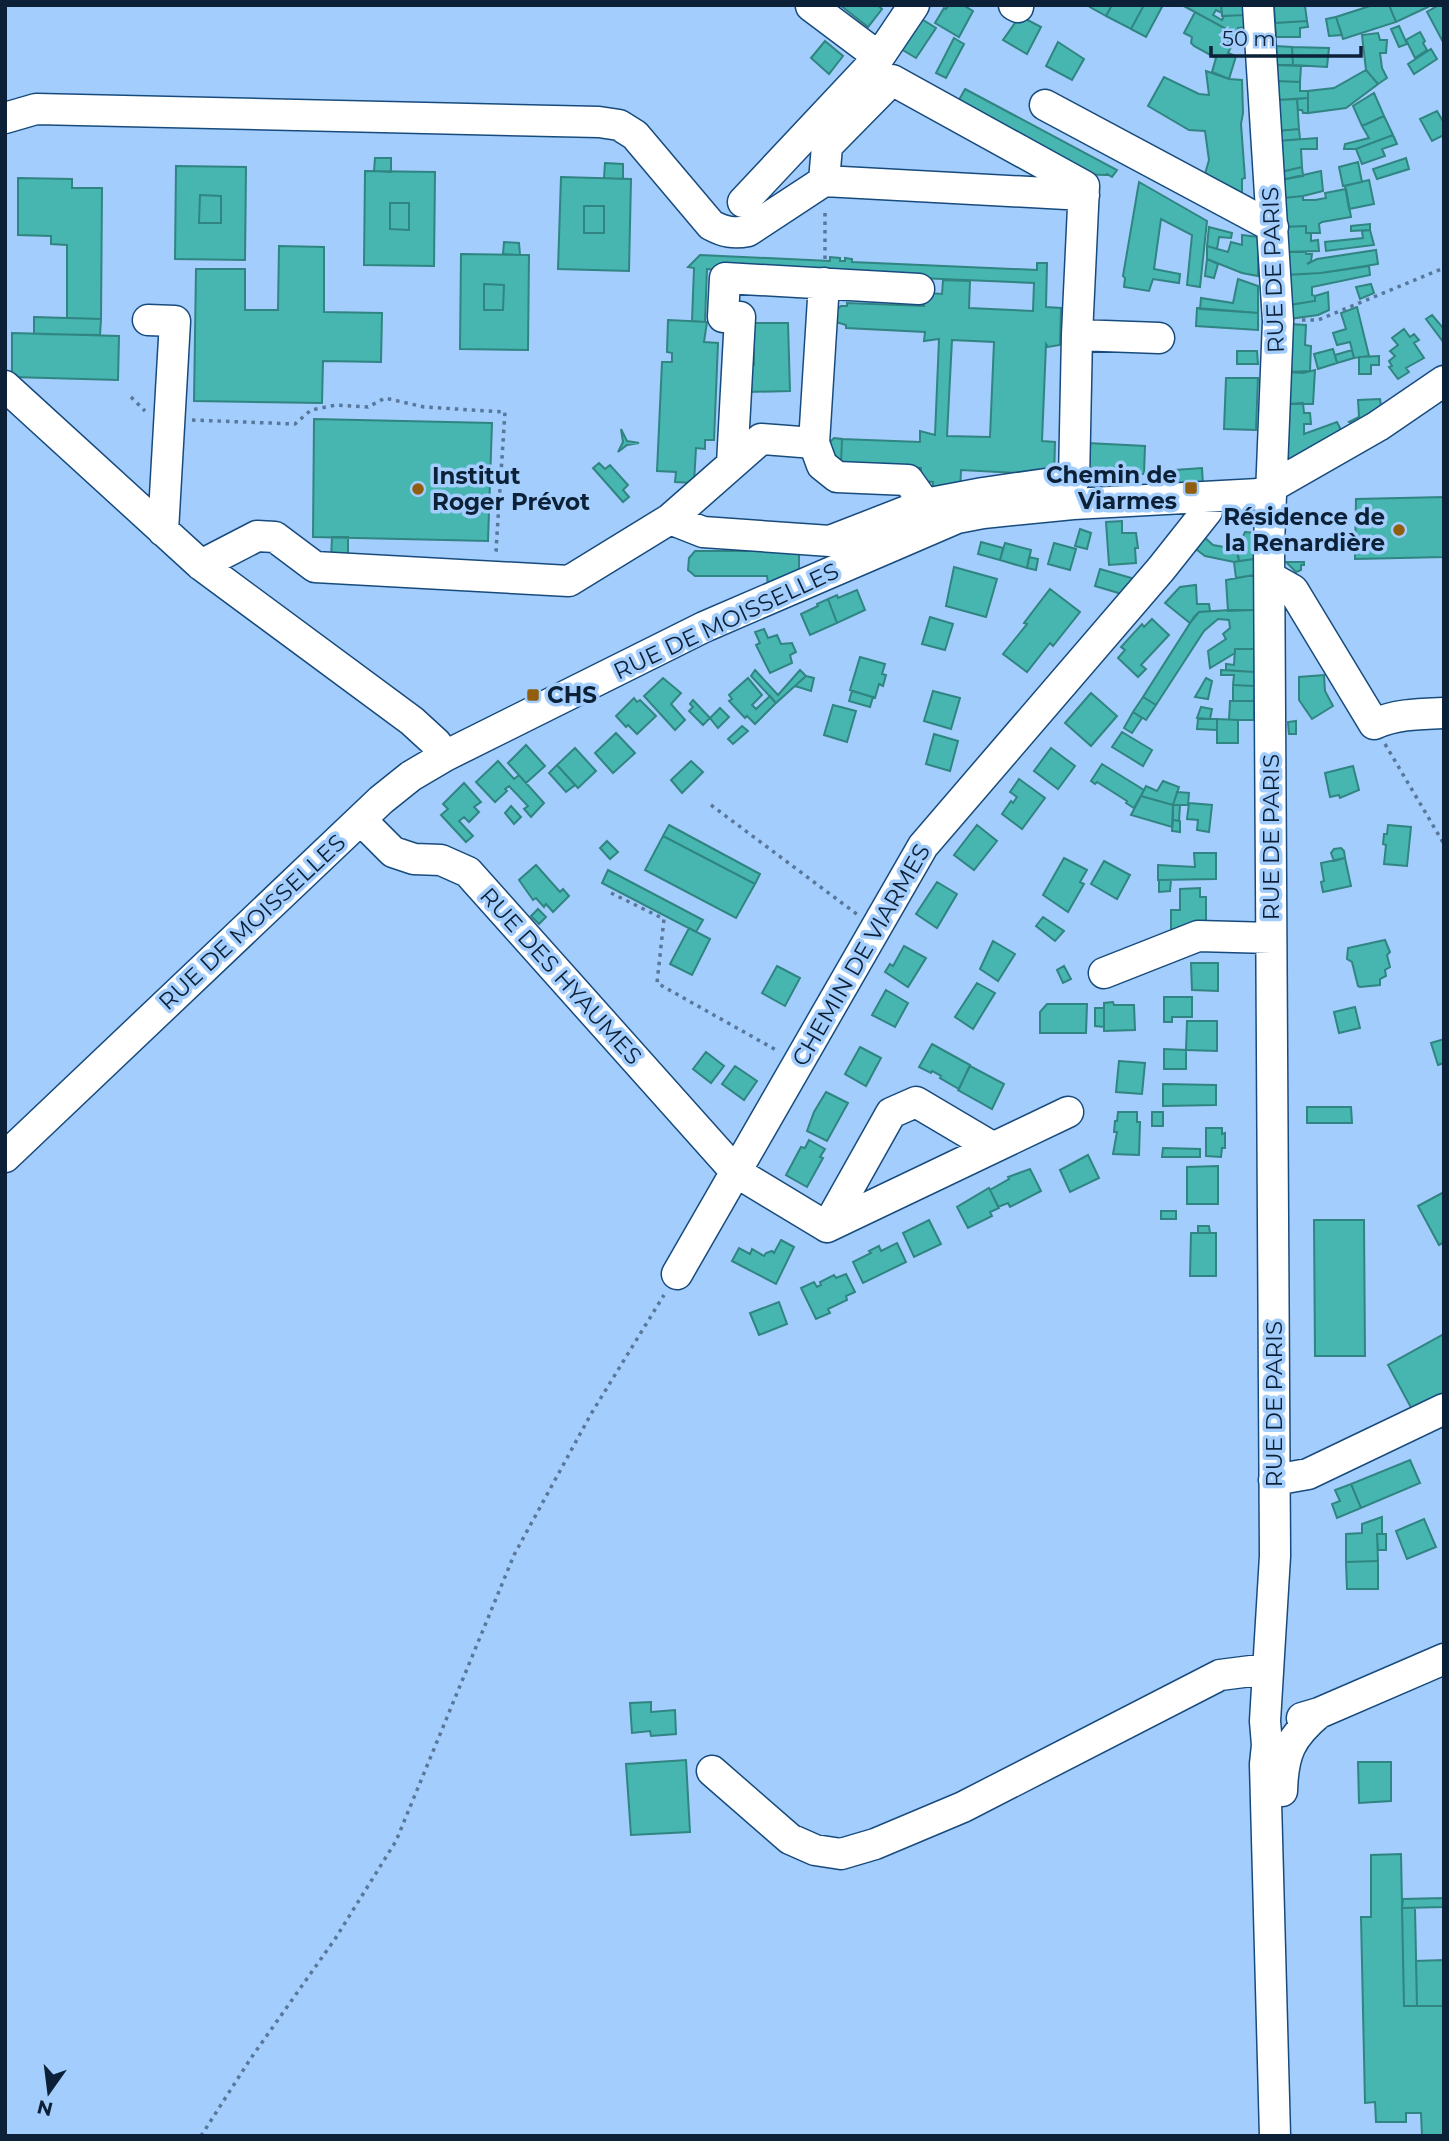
<svg xmlns="http://www.w3.org/2000/svg" width="1449" height="2141" viewBox="0 0 1449 2141" font-family="Montserrat,sans-serif">
  <style>
    .building { fill: #47b6b1; stroke: #308481; stroke-width: 2; fill-rule: evenodd }
    .lines { fill: none; stroke-linecap: round; stroke-linejoin: round }
    .minor-casing { stroke: #184b7d; stroke-width: 33 }
    .path { stroke: #58779a; stroke-width: 3.5; stroke-dasharray: 3.5 5; stroke-linecap: butt }
    .minor { stroke: #fff; stroke-width: 30 }
    .poi-dot { fill: #905e0e; stroke: #a3cdfc; stroke-width: 2.5 }
    .labels { text-anchor: middle; stroke-width: 7; stroke-linejoin: round; paint-order: stroke }
    .street-label { font-size: 23px; fill: #0c2137; stroke: #a3cdfc }
    .poi-label { font-size: 23px; font-weight: bold; fill: #0c2137; stroke: #a3cdfc; text-anchor: end }
  </style>
  <rect width="100%" height="100%" fill="#a3cdfc"/>
  <path class="building" d="M840 5H878L882 9 868 27Z
    M949 5H963L973 11 959 37 935 23 944 8 946 9Z
    M1091 5H1112L1106 16 1090 7Z
    M1112 5H1144L1131 29 1106 16Z
    M1144 5H1163L1146 37 1131 29Z
    M1182 5H1221L1222 13 1216 10 1213 15 1222 20 1224 16 1245 15 1246 27 1238 28 1237 35Z
    M1221 5H1246V15L1222 16Z
    M1274 5 1305 6 1307 21 1275 23Z
    M1373 5H1389L1396 22 1343 39 1336 17Z
    M1389 5H1427L1428 7 1396 22Z
    M1439 5H1444L1443 42 1427 12Z
    M1195 12 1237 35 1228 53 1236 56 1229 79 1212 72 1216 58 1194 46 1191 43 1192 37 1184 33Z
    M1020 16 1041 27 1027 54 1003 40Z
    M1336 17 1342 35 1329 36 1326 19Z
    M920 18 936 28 916 58 901 49Z
    M1307 21 1308 27 1300 28V37H1276L1275 23Z
    M1399 26 1407 44 1399 47 1391 29Z
    M1420 32 1425 41 1423 43 1427 50 1415 58 1406 40Z
    M1378 33 1380 40H1387L1386 53H1380L1382 68 1387 78 1378 84 1366 70 1362 35Z
    M954 38 964 44 946 78 936 73Z
    M825 41 843 56 829 74 811 58Z
    M1058 42 1084 59 1072 80 1046 66Z
    M1275 46 1292 47 1293 65H1275Z
    M1292 47 1329 48 1327 67 1293 65Z
    M1431 49 1437 59 1414 74 1408 64Z
    M1275 65 1301 66 1300 82 1276 81Z
    M1366 70 1378 84 1346 108 1308 113V91L1334 88Z
    M1206 71 1229 79 1242 80 1243 113 1241 124 1245 178 1242 179V193L1205 174 1209 160 1205 131 1189 130 1148 106 1164 77 1199 94 1209 95Z
    M1276 81 1300 82V91H1308V98L1276 100Z
    M965 89 1117 170 1112 177 1107 174 1106 175 1073 174 955 107Z
    M1374 93 1384 116 1362 126 1353 106Z
    M1308 98V113H1303L1302 110H1298L1297 99Z
    M1297 99 1299 129 1277 131 1276 100Z
    M1437 111 1444 123V135L1432 141 1420 119Z
    M1384 116 1393 135 1356 149H1344L1345 144 1369 138 1362 126Z
    M1299 129 1300 139 1278 141 1277 131Z
    M1393 135 1397 144 1382 149 1385 156 1362 164 1356 149Z
    M1317 138V149H1301L1302 167 1281 172 1278 141Z
    M375 158H391V172L374 171Z
    M1406 158 1409 169 1377 179 1373 169Z
    M1358 162 1362 182 1343 186 1339 167Z
    M605 163 623 164V179L604 178Z
    M176 166 246 167 245 260 175 259ZM200 195 221 196V223H199Z
    M1302 167 1303 176 1281 180V172Z
    M365 171 435 172 434 266 364 265ZM390 203H409V230L390 229Z
    M1321 171 1323 191 1303 196 1283 198 1281 180Z
    M561 177 631 179 629 271 558 269ZM584 206H604V233H584Z
    M18 178 72 179V188H102L101 319 67 318V245L51 244V236L18 235Z
    M1369 180 1374 204 1349 209 1345 186Z
    M1139 182 1207 221 1200 287 1187 285 1192 235 1161 219 1154 269 1180 274 1179 283 1153 279 1149 291 1124 287 1125 278 1123 276Z
    M1346 189 1351 217 1322 222 1319 224 1320 233H1306V226L1282 227 1283 198 1303 196V200H1315L1326 198 1325 193Z
    M200 195 221 196V223H199Z
    M390 203H409V230L390 229Z
    M584 206H604V233H584Z
    M1370 224V230L1351 231V226Z
    M1306 226V233H1311V241L1318 240 1319 251 1283 252 1282 227Z
    M1209 227 1232 233 1231 238 1219 237 1217 249 1207 246Z
    M1370 230 1374 245 1326 251 1325 242 1363 238 1362 231Z
    M1242 235 1258 237V276L1242 273 1207 259V246L1228 252 1231 242 1242 245Z
    M504 242 519 243 520 255 503 254Z
    M279 246 324 247V312L382 313 381 362 323 361 322 403 194 401 196 269H245V310H278Z
    M1376 250 1378 264 1321 273 1286 275 1284 252H1306V254H1312L1311 261 1307 264 1317 259Z
    M461 254 529 255 528 350 460 349ZM484 284 504 285 503 310H484Z
    M700 255 830 261V257L840 258V261H845V258L852 259V262L1037 270V263H1047L1046 307 1061 308 1060 345 1048 347 1046 344 1042 441 1055 442 1054 478 1039 474 961 470 960 494 932 493 933 482 921 481V468L841 464 842 439 920 442V431L935 435 939 339 924 341 925 332 846 328V325L836 322V310L841 306H847V303L924 306V301H928L929 293 942 294 943 280 970 281 969 308 1033 311 1034 283 707 269 705 322 692 321 694 268 688 267ZM952 340 994 342 990 437 947 436Z
    M1207 259 1218 264 1214 278 1205 276Z
    M1369 266 1370 275 1312 287V295L1315 296V301L1289 305 1286 275 1321 273Z
    M1238 279 1258 286V313L1200 309 1201 298 1233 303Z
    M484 284 504 285 503 310H484Z
    M1371 284 1374 293 1360 299 1356 287Z
    M1328 292 1329 310 1318 315 1289 319V305L1315 301V296Z
    M1357 307 1369 356 1354 358 1350 342 1337 345 1333 333 1346 329 1341 313Z
    M1197 308 1258 313V330L1196 326Z
    M1432 315 1444 329V343L1426 319Z
    M34 317 101 319 100 335 34 334Z
    M668 320 707 322 704 342 718 343 714 440H705V449L696 448 694 483 675 482 676 472 657 471 662 362H672V353L667 352Z
    M753 323H788L790 391 748 392 747 366 754 365Z
    M1289 324 1306 325 1305 345 1311 346 1310 371 1287 372Z
    M1404 329 1410 337 1414 334 1419 340 1414 343 1424 358 1406 368 1409 372 1398 379 1389 367 1392 366 1389 361 1395 356 1390 351 1398 345 1392 338Z
    M12 333 119 336 118 380 12 377Z
    M1333 349 1337 363 1318 369 1314 354Z
    M1352 350 1354 358 1337 363 1335 355Z
    M1237 351H1257L1258 364H1237Z
    M1379 356V365H1371V374H1359V357Z
    M1315 370 1313 404H1287V372L1303 373Z
    M1226 378H1258L1256 430 1224 429Z
    M1380 399 1382 413 1357 428 1349 422 1359 417 1358 400Z
    M1303 403 1304 413H1310L1311 424H1304V434L1337 422 1344 436 1286 461 1287 404Z
    M314 419 492 423 488 541 313 537Z
    M621 429 627 441 639 443 627 445 618 452 623 442Z
    M834 438 842 439 841 464 826 452 828 444Z
    M1087 443 1145 446 1144 474 1086 472Z
    M599 463 605 469 610 465 628 485 623 490 629 497 623 502 593 468Z
    M1202 468 1203 485 1176 486 1175 470Z
    M1444 497V557L1355 559 1356 499Z
    M1122 521V533H1136L1138 548H1135L1136 563 1109 565 1106 522Z
    M1080 529 1091 533 1087 549 1075 546Z
    M1245 532 1254 533V559L1239 561 1237 549Z
    M1202 535 1213 545 1230 548 1235 547 1239 561 1234 562 1205 556 1192 546Z
    M332 537H348V559H331Z
    M981 542 1003 548 1000 560 978 554Z
    M1005 543 1031 550 1027 568 1000 560Z
    M1054 543 1076 549 1070 570 1048 564Z
    M695 551H799V572L768 585 767 576H695L688 570 689 558Z
    M1029 557 1038 559 1036 570 1027 568Z
    M1254 559V575L1236 578 1234 562Z
    M1286 562H1304V565H1301V570L1296 572Z
    M954 567 997 579 986 617 946 606Z
    M1100 569 1135 579 1122 594 1095 586Z
    M1254 575V610L1228 611 1226 580Z
    M1196 585 1197 604H1209L1210 611 1199 612 1190 623 1165 603 1180 587Z
    M1050 589 1080 612 1053 646 1050 643 1027 672 1003 654 1027 624 1024 623Z
    M857 590 865 610 837 623 828 599 837 595 838 598Z
    M828 599 837 623 810 635 801 614 818 606 817 604Z
    M1230 610H1254V649H1235V653L1210 668 1208 651 1226 639 1223 634 1230 628 1229 620 1218 619 1204 631 1156 705 1143 697 1194 617 1199 612Z
    M930 617 953 624 945 650 922 644Z
    M1152 619 1169 635 1141 665 1146 669 1138 677 1118 658 1125 650 1121 647 1142 624 1144 627Z
    M764 629 768 638 777 635 781 644 792 643 796 652 790 655 792 663 770 673 756 645 760 643 755 632Z
    M1235 649H1254V672L1226 670V664L1234 665Z
    M860 657 885 664 882 674 886 675 883 686 879 684 875 698 850 690Z
    M755 670 778 695 800 670 806 676 776 703 751 676Z
    M1221 670 1254 672V686L1233 685 1234 675H1221Z
    M1324 675 1325 691 1333 706 1312 719 1299 700V677Z
    M806 676 814 678 811 691 795 686Z
    M663 678 681 693 671 704 685 720 675 730 644 696Z
    M748 678 762 695 752 705 756 709 770 696 776 703 755 724 747 716 745 718 729 701 732 699 729 695Z
    M1206 678 1212 681 1208 699 1195 697Z
    M1233 685 1254 686V701H1233Z
    M852 691 873 697 870 707 849 701Z
    M933 691 960 698 951 729 924 721Z
    M1091 693 1117 716 1091 746 1065 723Z
    M1143 697 1156 705 1146 720 1133 712Z
    M634 698 637 702 640 700 656 716 637 734 628 725 626 727 616 716Z
    M693 700 710 718 703 725 689 711 693 707 690 704Z
    M1230 701H1254V720H1229Z
    M833 705 856 711 847 742 824 735Z
    M1201 707 1212 709 1210 719 1197 718Z
    M720 708 729 717 718 728 710 718Z
    M1133 712 1142 718 1132 733 1124 728Z
    M1198 719H1217V730L1197 729Z
    M1217 719 1238 720V743H1217Z
    M1296 721V734H1289L1288 722Z
    M742 726 748 731 733 744 728 739Z
    M1122 732 1152 750 1143 766 1112 747Z
    M616 733 635 753 613 773 595 753Z
    M934 734 958 741 950 771 926 764Z
    M526 745 545 766 526 783 508 763Z
    M575 748 596 771 578 788 557 765Z
    M1051 748 1075 766 1058 789 1034 771Z
    M498 761 514 779 519 775 544 803 531 817 524 809 528 806 509 786 505 789 507 791 495 802 476 782Z
    M691 761 703 772 682 793 671 780Z
    M1102 764 1144 790 1134 808 1126 803 1127 801 1097 782 1095 784 1091 781Z
    M557 765 575 785 566 792 549 773Z
    M1353 766 1359 790 1340 798 1339 795 1330 797 1325 773Z
    M1019 779 1045 798 1022 829 1002 814 1011 801 1013 803 1017 797 1010 792Z
    M1163 781 1179 787 1173 805 1141 796 1146 786 1157 791Z
    M464 783 481 802 474 807 479 812 469 822 464 817 459 821 473 836 466 842 441 815 448 809 443 804Z
    M1177 792 1189 793 1188 805H1173Z
    M1141 796 1173 805 1172 827 1131 815Z
    M1189 803 1212 805 1209 832 1197 830 1198 820 1187 819Z
    M1173 805H1180L1179 821 1173 820Z
    M511 806 521 817 514 824 505 813Z
    M1173 820 1180 821V832L1172 831Z
    M669 825 760 874 755 884 663 836Z
    M977 825 997 841 974 870 954 855Z
    M1388 825 1411 827 1407 866 1384 864 1386 845 1383 844 1384 834H1387Z
    M663 836 755 884 736 918 645 870Z
    M607 841 618 852 610 859 600 848Z
    M1341 848 1344 851 1345 858 1334 861 1331 853 1334 849Z
    M1194 853H1216V879L1158 880V865L1195 867Z
    M1064 858 1087 870 1080 882 1084 884 1068 912 1043 895Z
    M1345 858 1351 886 1323 892 1321 882 1324 881 1321 863Z
    M1104 861 1130 875 1117 899 1091 884Z
    M536 865 560 892 563 889 569 896 553 912 546 904 544 907 536 898 533 900 519 880Z
    M608 870 703 920 696 932 602 883Z
    M1159 880H1171L1170 891 1159 892Z
    M937 882 957 894 937 928 916 914Z
    M1200 888V897H1206V926L1171 933V910H1180V889Z
    M538 909 546 917 539 924 531 916Z
    M1043 917 1064 931 1055 941 1036 926Z
    M689 928 710 939 692 975 670 964Z
    M1385 940 1390 952 1387 955 1390 967 1385 970 1386 976 1380 979V985L1360 987 1358 986 1352 962 1347 959 1348 948Z
    M993 941 1015 954 998 981 980 969Z
    M904 946 926 958 908 987 885 972 890 964 893 966Z
    M1191 963H1218V991L1192 990Z
    M777 966 800 978 785 1006 762 993Z
    M1064 966 1071 979 1063 983 1057 970Z
    M977 983 995 993 973 1029 955 1017Z
    M886 990 908 1003 895 1027 872 1015Z
    M1164 997H1192V1017H1172V1022H1164Z
    M1113 1002 1114 1005H1134L1135 1030 1104 1031V1003Z
    M1047 1004H1087L1086 1033H1040V1012Z
    M1355 1007 1360 1028 1339 1033 1334 1012Z
    M1095 1008H1104V1027L1095 1026Z
    M1187 1021H1217V1051L1186 1050Z
    M1444 1039V1063L1438 1065 1431 1043Z
    M932 1044 970 1065 959 1089 940 1078 941 1076 932 1071 931 1073 919 1067Z
    M860 1047 881 1058 866 1086 845 1074Z
    M1164 1049 1186 1050V1069H1164Z
    M706 1052 724 1066 711 1083 693 1069Z
    M1119 1061 1145 1063 1142 1094 1116 1092Z
    M735 1066 757 1081 744 1100 722 1084Z
    M970 1066 1004 1084 992 1109 958 1090Z
    M1163 1084 1216 1085V1105L1163 1106Z
    M826 1092 848 1103 827 1141 807 1131 814 1112Z
    M1307 1107H1351L1352 1123H1307Z
    M1118 1112H1137V1122H1140L1139 1155 1113 1154 1117 1132H1114L1115 1121H1117Z
    M1152 1112H1163V1126H1152Z
    M1206 1128H1222V1134L1225 1133V1148H1222L1221 1157 1206 1156Z
    M809 1140 825 1149 820 1157 823 1158 807 1187 786 1175 801 1147 805 1148Z
    M1163 1148 1200 1149V1157H1162Z
    M1088 1155 1099 1178 1070 1192 1060 1170Z
    M1218 1166V1204H1187V1167Z
    M1030 1169 1041 1191 1010 1207 1008 1203 998 1207 990 1190 1009 1179 1008 1177Z
    M989 1188 999 1208 990 1212 992 1216 968 1228 957 1207Z
    M1444 1192V1242L1439 1245 1418 1206Z
    M1161 1211H1176V1219H1161Z
    M929 1220 941 1244 914 1257 903 1233Z
    M1314 1220H1364L1365 1356H1315Z
    M1198 1226H1209L1210 1233H1198Z
    M1191 1233H1216V1276H1190Z
    M781 1240 794 1247 776 1284 732 1261 739 1248 750 1254 752 1249 764 1256 766 1253 772 1251 774 1253Z
    M897 1243 906 1262 863 1283 853 1262 871 1253 869 1251 879 1246 881 1251Z
    M846 1274 855 1292 846 1296 847 1300 828 1309 830 1313 816 1319 801 1288 814 1282 817 1287 821 1285 820 1282 834 1275 836 1278Z
    M779 1302 787 1324 759 1335 750 1313Z
    M1444 1334V1399L1415 1415 1388 1365Z
    M1410 1460 1420 1483 1361 1508 1351 1484Z
    M1351 1484 1361 1508 1337 1518 1332 1504 1340 1501 1335 1490Z
    M1382 1517V1534H1377L1378 1561 1346 1562V1534L1362 1533V1524Z
    M1424 1519 1436 1547 1407 1559 1396 1531Z
    M1377 1534H1386V1550H1378Z
    M1378 1561V1589H1347L1346 1562Z
    M651 1702V1712L675 1710 676 1734 651 1736 650 1731 632 1733 630 1703Z
    M686 1760 690 1832 631 1835 626 1764Z
    M1358 1762H1391V1801L1359 1803Z
    M1401 1854 1404 2006H1444V2136H1422L1421 2113H1406V2122H1376L1375 2102 1365 2103 1361 1917H1371V1855Z
    M1444 1898V1907L1402 1908 1403 1899Z
    M1402 1908H1415L1417 2006H1404Z
    M1444 1960V2006H1417L1416 1961Z"/>
  <g class="lines">
    <defs>
      <path id="minor" d="M1014 5 1018 7
        M1258 5 1278 321 1269 544 1275 1556 1265 1721 1267 1745 1265 1764 1275 2136
        M811 6 879 57
        M1045 105 1273 227
        M5 118 36 109 599 122 619 125 635 135 711 225C724 232 734 234 748 231L824 181 827 146 892 80 1084 186 1077 335 1074 480 983 493 925 504 830 541 703 532 670 519
        M824 181 1084 195
        M743 202 879 57 914 5
        M824 283 814 443 822 465 837 477 908 480 925 504
        M148 320 175 321 163 531
        M1077 335 1159 338
        M5 386 201 565 412 721 436 743 445 756
        M732 464 740 317H723L725 278 919 289
        M201 565 257 536 275 537 315 567 569 581 670 519 761 439 814 443
        M1270 577 1293 590 1374 724C1397 714 1419 714 1444 713
        M361 820 393 852 414 859 441 860 468 872 736 1172 827 1227 1068 1112
        M1104 973 1198 936 1271 938
        M5 1157 381 800 411 776 445 756 704 627 957 518 983 513 1073 504 1259 494 1378 426 1444 381
        M827 1227 891 1113 916 1102 992 1147
        M677 1274 923 846 1161 569 1207 511 1208 498
        M1274 1480 1308 1474 1444 1409
        M1302 1718 1319 1713 1444 1659
        M712 1771 790 1839 815 1850 841 1854 875 1844 963 1807 1220 1675 1267 1669
        M1282 1791C1283 1754 1290 1737 1319 1713"/>
    </defs>
    <use href="#minor" class="minor-casing"/>
    <path class="path" d="M825 259V211
      M1302 320H1318L1444 268
      M131 397 145 411
      M192 420 295 424 311 410 336 405 368 407 385 398 424 407 505 412 496 550H500
      M1385 744 1444 844
      M711 805 858 915
      M611 893 664 919 657 983 776 1050
      M201 2136 251 2058 335 1939 396 1841 514 1555 591 1414 664 1295"/>
    <use href="#minor" class="minor"/>
  </g>
  <g class="poi-dot">
    <rect x="1184" y="481" width="14" height="14" rx="3.5"/>
    <circle cx="418" cy="489" r="7"/>
    <circle cx="1399" cy="530" r="7"/>
    <rect x="526" y="688" width="14" height="14" rx="3.5"/>
  </g>
  <g class="labels">
    <g class="street-label">
      <text transform="translate(1273 270) rotate(-92)" y="8">RUE DE PARIS</text>
      <text transform="translate(726 621) rotate(-25)" y="8">RUE DE MOISSELLES</text>
      <text transform="translate(1271 837) rotate(-90)" y="8">RUE DE PARIS</text>
      <text transform="translate(252 922) rotate(-43)" y="8">RUE DE MOISSELLES</text>
      <text transform="translate(861 955) rotate(-60)" y="8">CHEMIN DE VIARMES</text>
      <text transform="translate(561 976) rotate(48)" y="8">RUE DES HYAUMES</text>
      <text transform="translate(1274 1404) rotate(-90)" y="8">RUE DE PARIS</text>
    </g>
    <g class="poi-label">
      <text x="1177" y="483">Chemin de<tspan x="1177" dy="26">Viarmes</tspan></text>
      <text x="432" y="484" text-anchor="start">Institut<tspan x="432" dy="26">Roger Prévot</tspan></text>
      <text x="1385" y="525">Résidence de<tspan x="1385" dy="26">la Renardière</tspan></text>
      <text x="547" y="703" text-anchor="start">CHS</text>
    </g>
  </g>
  <rect width="1449" height="2141" fill="none" stroke="#0c2137" stroke-width="14"/>
  <g transform="translate(49 2092) rotate(194)" stroke="#a3cdfc" stroke-width="5" paint-order="stroke">
  <path d="M0-5L12 26L0 18L-12 26Z" fill="#0c2137"/>
  <text y="-10" font-size="19" font-weight="bold" text-anchor="middle" fill="#0c2137">N</text>
  </g>
  <path d="M1211 46v10h150v-10" fill="none" stroke="#0c2137" stroke-width="3.5"/>
  <text x="1222" y="46" font-size="21" fill="#0c2137" stroke="#a3cdfc" stroke-width="5" paint-order="stroke">50 m</text>
</svg>
